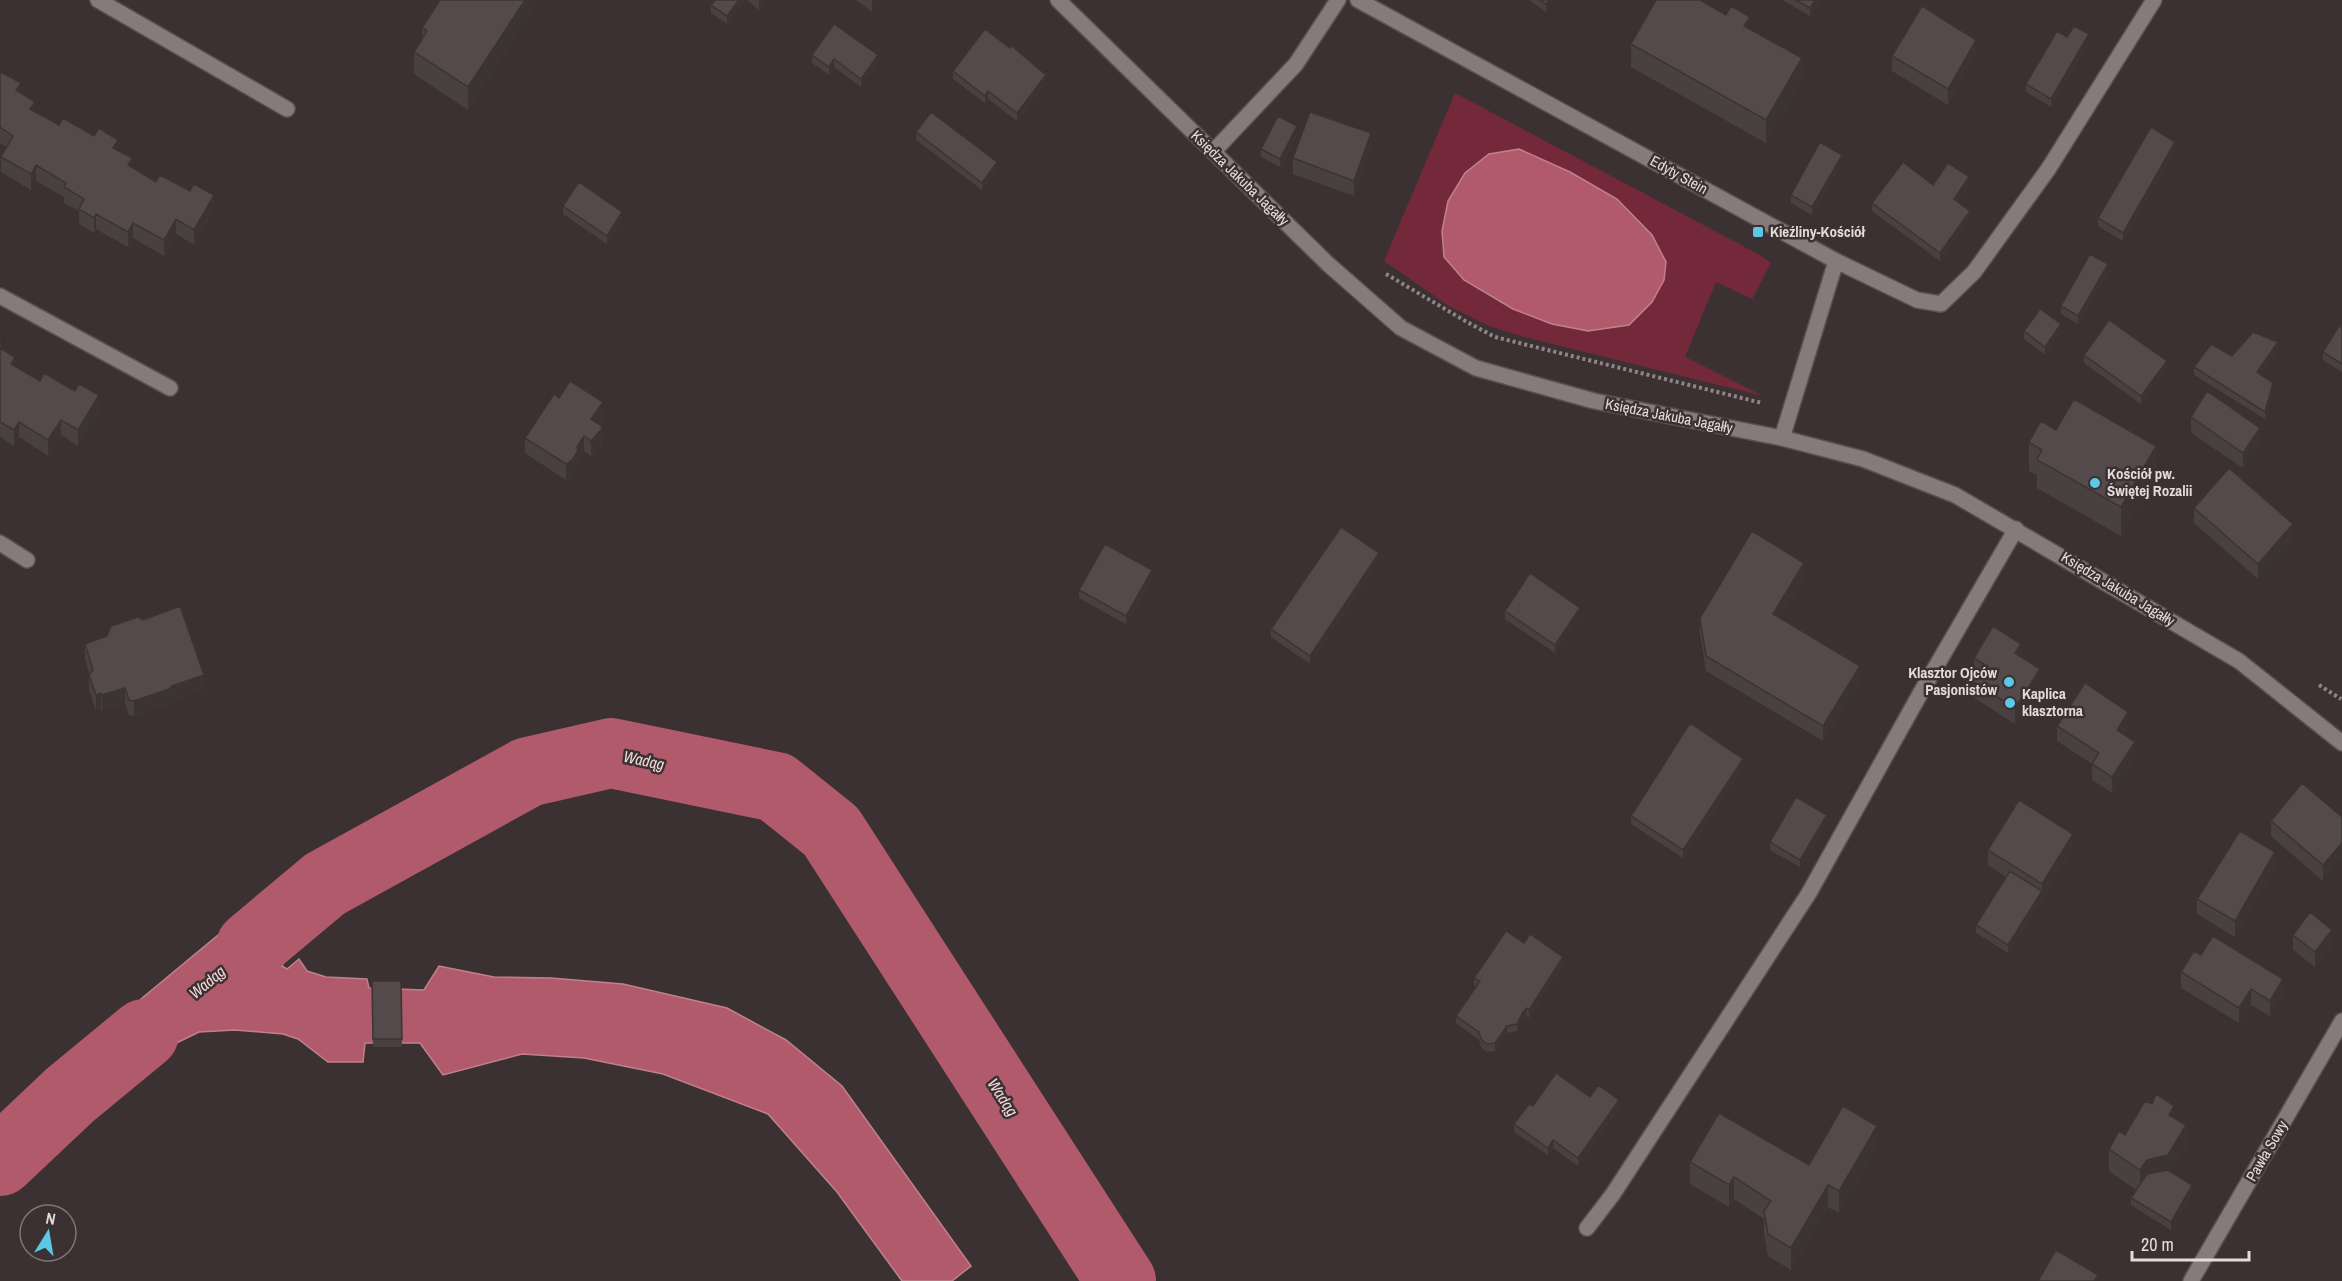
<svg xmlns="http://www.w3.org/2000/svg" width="2342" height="1281" viewBox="0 0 2342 1281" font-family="'Archivo Narrow',sans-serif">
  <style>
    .green { fill: #74293b; fill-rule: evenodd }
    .water { fill: #b15a6b; stroke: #c0818d; stroke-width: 1.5 }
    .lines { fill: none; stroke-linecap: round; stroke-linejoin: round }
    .river { stroke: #b15a6b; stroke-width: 70 }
    .lane-casing { stroke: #584f50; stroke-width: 18 }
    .street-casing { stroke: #584f50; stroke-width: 18 }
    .secondary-casing { stroke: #584f50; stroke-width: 18 }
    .path { stroke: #8e8586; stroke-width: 4; stroke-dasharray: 3 3; stroke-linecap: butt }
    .lane { stroke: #877a7c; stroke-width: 15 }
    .street { stroke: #877a7c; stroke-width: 15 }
    .secondary { stroke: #877a7c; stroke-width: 15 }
    .wall { fill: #494040 }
    .shaded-wall { fill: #3c3434 }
    .building { fill: #554a4b; stroke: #3c3434; stroke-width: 1.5 }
    .poi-dot { fill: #5bc8e6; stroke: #3c3132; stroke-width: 2 }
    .labels { text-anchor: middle; stroke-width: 5; stroke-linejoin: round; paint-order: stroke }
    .street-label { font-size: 15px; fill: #e3dbdc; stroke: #3c3132 }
    .poi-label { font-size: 15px; font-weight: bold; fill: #e3dbdc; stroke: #3c3132; text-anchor: start }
    .water-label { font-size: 16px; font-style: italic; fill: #f2d8db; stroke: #3c3132 }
  </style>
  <rect width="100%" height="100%" fill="#3c3132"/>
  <path class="green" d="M1455 93 1758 254 1771 263 1752 299 1716 282 1685 357 1763 396 1524 337 1489 326 1449 306 1384 261ZM1519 149 1570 172 1617 199 1588 331C1543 322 1472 299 1445 258 1441 252 1442 239 1442 231Z"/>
  <path class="water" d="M1519 149 1570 172 1617 199 1652 235 1666 262 1664 280 1652 302 1629 325 1588 331 1552 324 1513 309 1464 280 1444 257 1442 231 1448 201 1465 173 1489 154Z
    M325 884 311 930 301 937 289 953 282 966 287 969 299 959 307 971 326 977 367 979 369 988 424 990 439 966 494 977 551 978 623 984 727 1008 786 1040 842 1086 971 1266 952 1281H902L837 1192 768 1114 663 1074 584 1058 522 1054 443 1075 420 1043H365L363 1062H328L298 1039 283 1034 235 1030 199 1032 70 1095 141 999 252 907Z"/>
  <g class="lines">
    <path class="river" d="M251 946 325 884 528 772 611 753 776 787 831 831 1121 1281
      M0 1161 70 1095 144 1034"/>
    <defs>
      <path id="lane" d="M98 0 287 109
        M1836 261 1917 300 1941 304 1974 272 2049 168 2154 0
        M0 296 170 388
        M0 543 27 560"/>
      <path id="street" d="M1358 0 1836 261 1782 438
        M1213 152 1296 64 1338 0
        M1587 1228 1613 1194 1809 893 1920 694 2016 529
        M2191 1281 2342 1021"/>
      <path id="secondary" d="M1058 0 1328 264 1401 328 1476 368 1594 401 1782 438 1863 459 1955 495 2239 661 2342 743"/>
    </defs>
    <use href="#lane" class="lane-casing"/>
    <use href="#street" class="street-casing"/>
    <use href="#secondary" class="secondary-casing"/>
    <path class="path" d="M1386 274 1467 322 1495 337 1762 403
      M2319 685 2341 699"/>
    <use href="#lane" class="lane"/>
    <use href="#street" class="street"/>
    <use href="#secondary" class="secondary"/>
  </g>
  <path class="wall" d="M440 0H539L468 110 414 74V52L422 38V28Z
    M715 0H745L727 24 711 13V5Z
    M747 0H767L759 10Z
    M856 0H882L872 12Z
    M1529 0H1554L1546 12Z
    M1782 0H1820L1810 16Z
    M1750 28 1802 80 1766 143 1631 67V44Z
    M2067 37 2089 42 2051 107 2026 92V84Z
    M812 55 878 63 861 87 834 67 829 75 812 63Z
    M1976 55 1948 105 1892 71V56Z
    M953 71 1046 83 1017 121 988 99 985 103 953 79Z
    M0 74 21 93 35 111 59 125 118 151 132 168 156 182 214 211 194 245 176 234 164 256 133 238 128 247 96 229 94 233 79 224V211L64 203V197L36 181 31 190 1 172V157L7 147 0 143Z
    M916 132 997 170 982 190 916 140Z
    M1297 134 1280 167 1261 157V149Z
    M1371 149 1354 196 1293 174V158Z
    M2175 149 2123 241 2098 226V218Z
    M1842 162 1812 215 1791 203V195Z
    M1933 185H1969L1958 201 1970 218 1940 261 1872 211V203Z
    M563 206 622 220 607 244 563 214Z
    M2108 272 2078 324 2061 314V306Z
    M2342 328V372L2323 360V352Z
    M2024 331 2061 332 2045 355 2024 339Z
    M0 337 1 349 15 366 40 381 99 411 78 446 61 435 48 456 19 437 14 446 0 437Z
    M2278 350 2261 374 2273 391 2265 419 2194 375V367L2232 356Z
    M2084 355 2167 369 2141 404 2084 363Z
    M559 398 603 418 599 424 602 441 601 446 591 456 584 451 578 461V467L572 476 566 480 525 453V438Z
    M2191 417 2260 443 2243 468 2191 433Z
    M2056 430 2156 475 2121 536 2037 488V475L2029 471V442Z
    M2194 508 2293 540 2258 579 2194 523Z
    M1379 561 1310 664 1271 637V629Z
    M1152 578 1126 624 1079 598V590Z
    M1804 578 1780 618 1860 681 1823 741 1706 671 1700 634V618Z
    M1505 611 1580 616 1555 653 1505 619Z
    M85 644 204 690 172 701 169 705 134 716 129 715 125 703 102 711 101 709 96 710 89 690V674L85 659Z
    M2021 657 2040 684 2015 724 1973 697V682L1977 675 1974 673V658Z
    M2057 726 2128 727 2124 735 2135 757 2112 793 2092 780V764L2057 741Z
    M1743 767 1683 858 1631 824V816Z
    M2342 817 2323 881 2271 836V821Z
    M1827 822 1800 867 1770 850V842Z
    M2073 849 2008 953 1976 933V925L2006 877 1988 865V850Z
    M2275 867 2235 937 2197 914V899Z
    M2293 935 2332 945 2315 967 2293 950Z
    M1524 943 1563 965 1529 1018 1527 1016 1523 1020 1517 1031 1507 1033 1495 1051 1487 1052 1481 1047 1479 1040 1456 1023V1016L1476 987 1474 985V978Z
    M2201 955 2283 994 2270 1016 2251 1005 2239 1023 2181 988V972Z
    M372 981H401L402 1047H373Z
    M1590 1097 1619 1108 1578 1166 1553 1148 1548 1155 1514 1132V1124L1533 1106Z
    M2174 1118 2186 1148 2171 1172 2192 1193 2171 1230 2131 1205V1198L2136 1190 2109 1171V1149L2125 1135Z
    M1877 1148 1839 1213 1828 1207 1791 1270 1768 1256 1764 1234V1219L1734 1199 1729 1207 1690 1184V1162L1809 1165Z"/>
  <path class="shaded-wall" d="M525 0H539L468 110V87Z
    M739 0H745L727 24V16Z
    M760 0H767L759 10V2Z
    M872 0H882L872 12Z
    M1549 0H1554L1546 12V4Z
    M1815 0H1820L1810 16V8Z
    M1750 17V39L1744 26Z
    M2089 34V42L2051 107V99Z
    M1976 40V55L1948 105V89Z
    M878 55V63L861 87V79Z
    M1802 58V80L1766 143V120Z
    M834 59V67L829 75V67Z
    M1046 75V83L1017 121V113Z
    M21 83V99L16 90Z
    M988 91V99L985 103V96Z
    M35 102V117L30 109Z
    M1297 126V134L1280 167V159Z
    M1371 133V149L1354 196V181Z
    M118 140V156L113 148Z
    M2175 142V149L2123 241V233Z
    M1842 155V162L1812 215V207Z
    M132 158V174L128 165Z
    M997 162V170L982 190V183Z
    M36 165V181L31 190V174Z
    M1969 177V185L1954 207V199Z
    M214 195V211L194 245V230Z
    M1970 211V218L1940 261V253Z
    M622 212V220L607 244V236Z
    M96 214V229L94 233V218Z
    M176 219V234L164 256V240Z
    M133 223V238L128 247V232Z
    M2108 264V272L2078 324V316Z
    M2061 324V332L2045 355V347Z
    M2278 342V350L2257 380V372Z
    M15 357V372L11 364Z
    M2167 361V369L2141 404V396Z
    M2273 383V391L2265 419V412Z
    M99 395V411L78 446V430Z
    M603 402V418L591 435V419Z
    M61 420V435L48 456V440Z
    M19 422V437L14 446V430Z
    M602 426 601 446 591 456V441Z
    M2260 428V443L2243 468V453Z
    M584 436V451L578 461V467L572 476 566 480V464Z
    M2156 446V475L2121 536V507Z
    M2293 524V540L2258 579V564Z
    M1379 553V561L1310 664V656Z
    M1804 563V578L1773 629V614Z
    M1152 570V578L1126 624V616Z
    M1580 608V616L1555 653V645Z
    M2021 644V660L2015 653Z
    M1860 666V681L1823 741V726Z
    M2040 669V684L2015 724V708Z
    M204 675V690L172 701 169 705 134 716V701L172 686Z
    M125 688V703L102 711V695Z
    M101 693V709L96 710V695Z
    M2128 712V727L2117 746V730Z
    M2135 742V757L2112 793V777Z
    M1743 759V767L1683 858V850Z
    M1827 815V822L1800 867V860Z
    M2073 834V849L2008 953V945L2042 891V884Z
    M2342 843V858L2323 881V865Z
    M2275 852V867L2235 937V921Z
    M2332 930V945L2315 967V952Z
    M1563 957V965L1529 1018V1010Z
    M2283 979V994L2270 1016V1001Z
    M2251 989V1005L2239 1023V1008Z
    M1527 1008V1016L1523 1020 1517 1031V1024L1523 1012Z
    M1507 1026V1033L1495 1051V1043Z
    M1619 1100V1108L1578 1166V1158Z
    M2174 1106V1128L2169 1115Z
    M2186 1125V1148L2168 1178 2140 1192V1170L2147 1160Z
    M1877 1126V1148L1839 1213V1191Z
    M1553 1140V1148L1548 1155V1148Z
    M1734 1177V1199L1729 1207V1185Z
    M1828 1185V1207L1791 1270V1248Z
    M2192 1185V1193L2171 1230V1222Z"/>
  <path class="building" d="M440 0H525L468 87 414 52 427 31 422 28Z
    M715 0H739L727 16 711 5Z
    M1540 0H1549L1546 4Z
    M1656 0H1700L1726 15 1731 6 1750 17 1744 26 1802 58 1766 120 1631 44Z
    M1796 0H1815L1810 8Z
    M1922 6 1976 40 1948 89 1892 56Z
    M834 24 878 55 861 79 834 59 829 67 812 55Z
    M2074 26 2089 34 2051 99 2026 84 2057 31 2067 37Z
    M985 29 1010 48 1012 46 1046 75 1017 113 988 91 985 96 953 71Z
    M1 72 21 83 16 90 35 102 30 109 59 125 63 118 94 136 99 128 118 140 113 148 132 158 128 165 156 182 160 175 190 191 194 184 214 195 194 230 176 219 164 240 133 223 128 232 96 214 94 218 79 209 84 199 64 187 66 183 36 165 31 174 1 157 13 136 0 127V74Z
    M931 112 997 162 982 183 916 132Z
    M1310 112 1371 133 1354 181 1293 158Z
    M1278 116 1297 126 1280 159 1261 149Z
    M2151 127 2175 142 2123 233 2098 218Z
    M1820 142 1842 155 1812 207 1791 195Z
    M1903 162 1933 185 1948 163 1969 177 1954 199 1970 211 1940 253 1872 203Z
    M579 182 622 212 607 236 563 206Z
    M2090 254 2108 264 2078 316 2061 306Z
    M2040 309 2061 324 2045 347 2024 331Z
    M2109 320 2167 361 2141 396 2084 355Z
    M2339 326 2342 328V364L2323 352Z
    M2253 332 2278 342 2257 372 2273 383 2265 412 2194 367 2211 344 2232 356Z
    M0 348 15 357 11 364 40 381 44 373 75 391 79 384 99 395 78 430 61 420 48 440 19 422 14 430 0 422Z
    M570 381 603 402 591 419 602 426 601 430 591 441 584 436 577 447 578 451 572 460 566 464 525 438 554 394 559 398Z
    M2207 391 2260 428 2243 453 2191 417Z
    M2074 399 2156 446 2121 507 2039 461 2037 459 2042 450 2029 442 2041 421 2056 430Z
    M2229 468 2293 524 2258 564 2194 508Z
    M1341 527 1379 553 1310 656 1271 629Z
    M1752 531 1804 563 1773 614 1860 666 1823 726 1706 656 1700 618Z
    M1105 544 1152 570 1126 616 1079 590Z
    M1530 573 1580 608 1555 645 1505 611Z
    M180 606 204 675 172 686 169 689 134 701 129 700 125 688 102 695 101 693 96 695 89 675 93 670 85 644 107 636 111 626 138 617 143 620Z
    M1993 626 2021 644 2015 653 2040 669 2015 708 1973 682 1984 664 1974 658Z
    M2085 683 2128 712 2117 730 2135 742 2112 777 2092 764 2099 753 2057 726Z
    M1690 723 1743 759 1683 850 1631 816Z
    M2302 783 2342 817V843L2323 865 2271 821Z
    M1796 797 1827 815 1800 860 1770 842Z
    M2019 800 2073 834 2042 884 1988 850Z
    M2240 831 2275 852 2235 921 2197 899Z
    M2010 871 2042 891 2008 945 1976 925Z
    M2310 912 2332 930 2315 952 2293 935Z
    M1506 931 1524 943 1530 934 1563 957 1529 1010 1527 1008 1523 1012 1517 1024 1507 1026 1495 1043 1487 1044 1481 1039 1479 1032 1456 1016 1480 981 1474 978Z
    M2213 936 2283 979 2270 1001 2251 989 2239 1008 2181 972 2194 951 2201 955Z
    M372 981H401L402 1039H373Z
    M1556 1073 1590 1097 1598 1085 1619 1100 1578 1158 1553 1140 1548 1148 1514 1124 1529 1104 1533 1106Z
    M2156 1094 2174 1106 2169 1115 2186 1125 2168 1155 2147 1160 2140 1170 2109 1149 2119 1131 2125 1135 2145 1101 2152 1104Z
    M1843 1106 1877 1126 1839 1191 1828 1185 1791 1248 1768 1234 1764 1211 1771 1201 1734 1177 1729 1185 1690 1162 1719 1113 1809 1165Z
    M2168 1170 2192 1185 2171 1222 2131 1198 2147 1174Z
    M2056 1250 2098 1275 2094 1281H2038Z"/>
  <g class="poi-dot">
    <rect x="1752" y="226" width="12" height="12" rx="3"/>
    <circle cx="2095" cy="483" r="6"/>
    <circle cx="2009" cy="682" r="6"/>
    <circle cx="2010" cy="703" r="6"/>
  </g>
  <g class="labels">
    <g class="street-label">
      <text transform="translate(1679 175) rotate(29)" y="5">Edyty Stein</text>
      <text transform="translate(1240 178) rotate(44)" y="5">Księdza Jakuba Jagałły</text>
      <text transform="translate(1669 416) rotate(11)" y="5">Księdza Jakuba Jagałły</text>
      <text transform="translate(2118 589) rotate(31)" y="5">Księdza Jakuba Jagałły</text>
      <text transform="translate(2267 1151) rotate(-60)" y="5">Pawła Sowy</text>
    </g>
    <g class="poi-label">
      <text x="1770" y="237">Kieźliny-Kościół</text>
      <text x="2107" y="479">Kościół pw.<tspan x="2107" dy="17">Świętej Rozalii</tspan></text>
      <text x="1997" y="678" text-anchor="end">Klasztor Ojców<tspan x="1997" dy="17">Pasjonistów</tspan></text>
      <text x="2022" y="699">Kaplica<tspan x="2022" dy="17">klasztorna</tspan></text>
    </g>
    <g class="water-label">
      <text transform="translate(644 760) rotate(12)" y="6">Wadąg</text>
      <text transform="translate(207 982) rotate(-40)" y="6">Wadąg</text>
      <text transform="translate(1003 1097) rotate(57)" y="6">Wadąg</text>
    </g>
  </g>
  <g transform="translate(48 1233) rotate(11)"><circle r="28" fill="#3c3132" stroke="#7f7576" stroke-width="1.5"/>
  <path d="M0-4.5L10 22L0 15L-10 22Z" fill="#5bc8e6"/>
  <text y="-9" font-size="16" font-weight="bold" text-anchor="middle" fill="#e3dbdc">N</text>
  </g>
  <path d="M2132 1251v9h117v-9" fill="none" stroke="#e3dbdc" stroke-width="3"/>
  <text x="2141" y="1251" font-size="18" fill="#e3dbdc" stroke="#3c3132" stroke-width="4.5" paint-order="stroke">20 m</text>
</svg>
